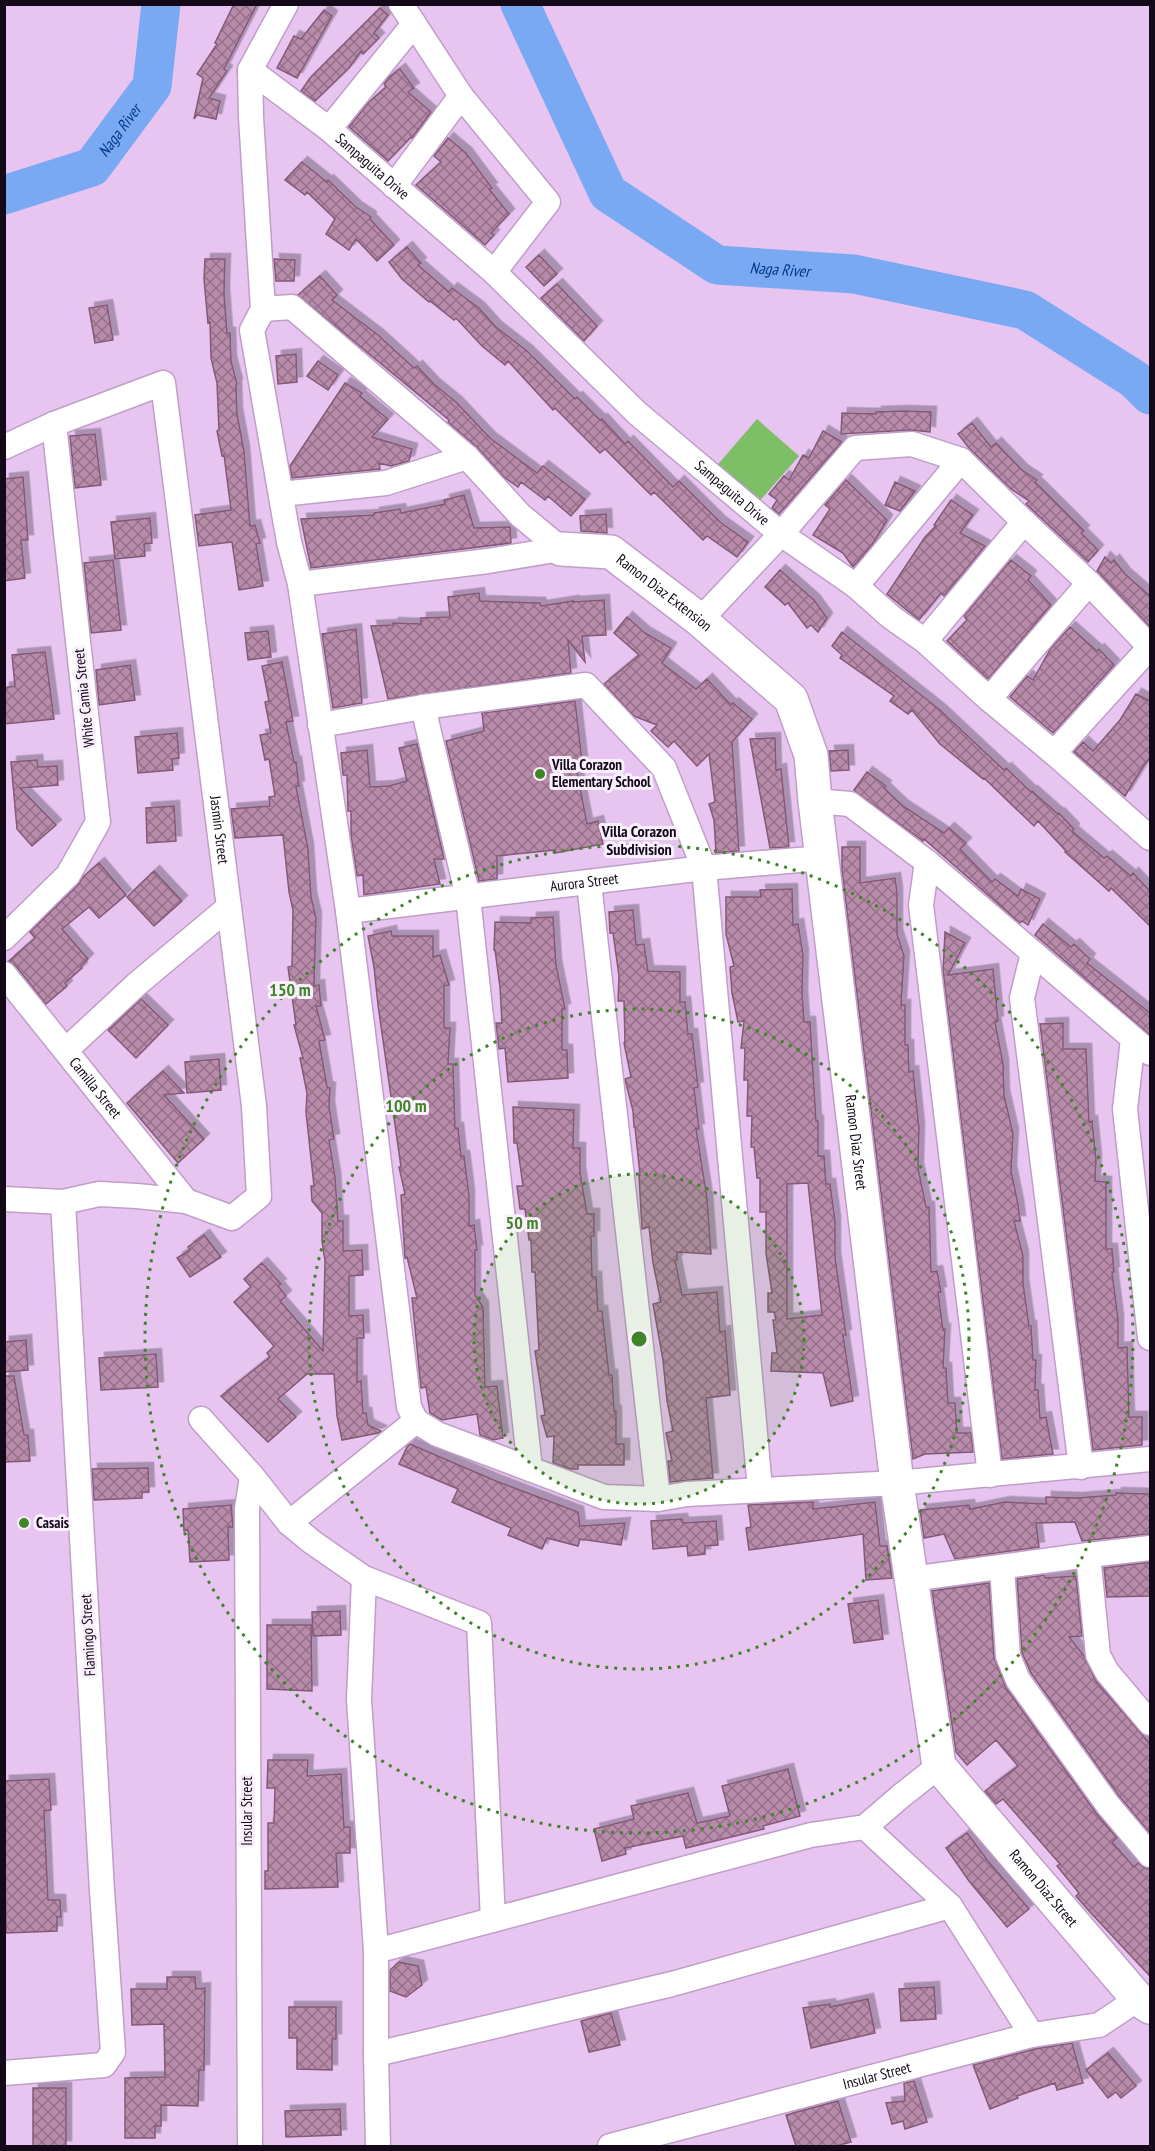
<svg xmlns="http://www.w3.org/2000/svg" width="1155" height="2151" viewBox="0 0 1155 2151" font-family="'PT Sans Narrow',sans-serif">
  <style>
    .park { fill: #7cbf67 }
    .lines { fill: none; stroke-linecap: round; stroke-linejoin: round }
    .river { stroke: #79a9f2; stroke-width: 39 }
    .building { fill: url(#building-cross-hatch); stroke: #845977; stroke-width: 1.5; fill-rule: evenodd; filter: url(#shadow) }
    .street-casing { stroke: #bf9ec8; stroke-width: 27 }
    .secondary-casing { stroke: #bf9ec8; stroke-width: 36 }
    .street { stroke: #fff; stroke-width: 24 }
    .secondary { stroke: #fff; stroke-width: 33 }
    .ring { fill: none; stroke: #3f8427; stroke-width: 3; stroke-dasharray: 3 6 }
    .poi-dot { fill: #3f8427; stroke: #faf0fd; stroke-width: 2 }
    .labels { text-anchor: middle; stroke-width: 6; stroke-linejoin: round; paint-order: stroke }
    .street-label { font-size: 15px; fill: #140918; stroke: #faf0fd }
    .poi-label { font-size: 15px; font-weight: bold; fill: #140918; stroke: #faf0fd; text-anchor: start }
    .water-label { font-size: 16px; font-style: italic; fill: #003989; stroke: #faf0fd }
    .neighbourhood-label { font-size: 16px; font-weight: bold; fill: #140918; stroke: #faf0fd }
    .centre { fill: #3f8427; stroke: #faf0fd; stroke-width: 3 }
    .ring-label { font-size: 18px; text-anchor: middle; font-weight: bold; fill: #3f8427; stroke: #faf0fd; stroke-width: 6; stroke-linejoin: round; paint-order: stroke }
  </style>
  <defs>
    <pattern id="building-cross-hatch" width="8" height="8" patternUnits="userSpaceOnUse" patternTransform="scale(1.5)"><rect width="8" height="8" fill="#b98baa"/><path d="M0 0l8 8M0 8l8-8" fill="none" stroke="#957089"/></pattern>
    <filter id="shadow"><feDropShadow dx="5.5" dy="-5.5" stdDeviation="0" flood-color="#0004"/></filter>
  </defs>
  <rect width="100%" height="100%" fill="#e8c5f1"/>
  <path class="park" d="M757 419 799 456 756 505 714 469Z"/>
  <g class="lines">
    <g class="river">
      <path id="s1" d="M520 4 608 193 717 265 854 274 1025 310 1134 379 1150 395"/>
      <path id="s2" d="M4 195 92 167 152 86 161 4"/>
    </g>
  </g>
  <path class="building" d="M234 4H257L224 69 227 71 209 98 220 101 216 119 197 115 194 119 203 78 197 74 217 44 215 43Z
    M380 8 388 15 374 33 379 38 363 54 361 51 349 68 315 101 301 91 310 78Z
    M324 10 332 16 297 78 277 68 294 36 301 39Z
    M400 69 414 88 408 92 431 112 412 138 411 137 388 161 349 127 368 103 386 87 384 84 389 77Z
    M448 138 466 153 492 188 489 189 509 214 491 233 494 235 485 245 416 185 441 162 434 156Z
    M302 162 327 182 328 180 356 207 371 217 370 219 394 245 377 261 356 239 349 250 326 234 335 219 307 192 305 195 285 180Z
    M407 247 421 263 418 265 449 292 452 288 479 308 496 327 527 351 575 399 577 397 600 420 602 419 625 444 628 441 673 487 679 481 720 522 748 542 737 557 707 536 703 540 654 492 651 495 605 449 600 453 555 408 553 410 508 361 505 365 482 346 456 318 454 320 430 301 429 302 402 279 389 262Z
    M539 255 557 274 544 286 526 267Z
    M205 259H225L224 293 227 333H230L231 361 237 384 236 385 237 414 244 451 250 526 255 525 260 543 256 544 263 586 239 590 232 542 199 546 195 515 231 510 224 455 222 456 217 431 219 430 217 383 211 358 210 322 208 323 204 279Z
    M274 259 295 260 294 281H276Z
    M320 276 337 295 332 300 378 335 414 368 417 366 434 384 456 402 490 438 537 473 543 466 585 499 571 516 548 496 545 500 521 482 518 487 505 478 477 447 448 422 449 420 298 295Z
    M557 284 597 326 584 341 541 298Z
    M107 305 113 340 95 343 89 308Z
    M296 354 297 382 278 384 276 356Z
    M318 361 338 375 328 390 307 376Z
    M345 383 362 393 360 396 388 419 372 437 412 449 409 461 391 466 379 463 380 469 292 478 290 466Z
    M904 411 931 412 930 432 911 430 841 434 842 413 876 414V412Z
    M972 423 991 447 996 443 1022 470 1037 480 1035 482 1084 531 1081 533 1098 550 1088 562 1026 504 1029 501 1011 489 969 448 958 434Z
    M823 431 842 442 779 514 772 508 777 500 769 494 784 476 789 480 803 455 809 458Z
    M95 434 101 485 75 488 70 436Z
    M23 477 28 540H21L25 578 4 581V479Z
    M846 480 887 520 872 545 853 567 843 553 813 535 830 509 825 505Z
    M895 482 915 491 900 511 885 505Z
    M464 495 474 528 510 527 511 543 311 568 301 519 374 515V513L400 509 401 513 445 504 444 500Z
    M951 500 973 515 960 533 985 546 944 596 941 593 919 620 887 594 925 537 936 526 934 525Z
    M606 514 607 533 581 531 580 516Z
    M150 518 152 543 144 544 145 556 115 559 111 522Z
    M1105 557 1111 563 1114 560 1125 574 1150 596V627L1097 571Z
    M113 560 121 630 91 633 84 563Z
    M1011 560 1031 576 1028 580 1051 605 988 679 947 641 967 620 964 616Z
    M780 570 814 600 827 618 818 632 811 625 807 628 788 603 785 605 765 587Z
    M479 593 480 601 540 603 541 606 573 601V602L604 600 606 635 582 636 585 662 568 640 571 673 388 699 371 626 393 625V623L421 624V618L450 617 448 597Z
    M627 617 645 633 671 648 662 663 696 689 707 679 731 705 733 703 752 719 732 742 739 851 716 853 714 820 709 804 715 802 709 754 697 766 674 741 668 747 651 731 657 725 634 716 604 684 639 655 614 633Z
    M1070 627 1097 651 1099 649 1114 665 1053 733 1010 697 1027 676 1033 680 1051 648Z
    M356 629 362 703 333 708 322 634Z
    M268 631 271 657 248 660 245 633Z
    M842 632 940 710 1004 770 1006 768 1031 792 1032 791 1058 814 1059 813 1074 829 1072 831 1104 858 1107 856 1131 876 1133 873 1150 891V926L1111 888 1109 891 1065 852 1066 851 1038 821 1034 826 984 778 983 779 940 744 912 710 908 714 890 701 894 696 840 658 842 655 832 646Z
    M45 652 54 719 4 724V688L15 686 12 655Z
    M282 662 293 721 286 722 294 762H296L299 786H296L308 849 311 897 316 918 314 986 319 985 321 1006H316L325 1040 319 1041 327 1087 330 1088 329 1106 334 1139 329 1140 335 1177 338 1221H343V1251L362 1250 363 1275 349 1276V1316L363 1315 364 1338H357V1382L361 1381 363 1413H366L368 1425 381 1431 378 1433 342 1440 337 1416 334 1374H307L278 1399 296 1417 268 1442 221 1396 270 1357 267 1353 274 1346 234 1302 251 1287 244 1279 262 1263 281 1284 278 1286 286 1296 280 1301 323 1351 325 1261 322 1241V1213L312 1201 311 1186H314L306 1112 307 1093 300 1058H303L294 1025H296L288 967 292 966 293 910 289 892 283 835 235 838 231 809 270 806 269 797 275 796 269 759 265 760 260 735 271 733 265 702 269 701 262 666Z
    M130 665 135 700 99 705 96 670Z
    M1136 694 1150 701V758L1144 765 1125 796 1074 752 1083 742 1093 751 1120 720Z
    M575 701 582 761 575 762 587 824 598 821 603 844 556 853 555 850 497 856V879L479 881 446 741 484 731 482 713Z
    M177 733 179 758 172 759 173 770 138 773 135 737Z
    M775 738 776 770 781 769 789 847 770 848 750 739Z
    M417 744 444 859H434L440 884 364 895 363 875 357 876 351 835V811H348L347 775H343L341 753 367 750 370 787 389 786 407 781 399 748Z
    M848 750 849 770 831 771 829 751Z
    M37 760 38 767 57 766 58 785 20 788 56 825 32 846 17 829 11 762Z
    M867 772 886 786 884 788 903 806 944 833 949 828 966 843 960 849 992 882 995 879 1018 896 1021 889 1040 899 1028 925 1022 921 1020 923 924 839 923 841 856 792 854 790Z
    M174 806 176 841 147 843 146 808Z
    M842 847H860V883L895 878 897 893V934L904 956 901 1005H905V1045H908L909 1072 913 1071 919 1128 918 1168 926 1207H929L931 1272 937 1271 941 1292H938L943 1330 945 1329 943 1368H946L948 1403H955L957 1433H971L973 1452 925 1454 913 1459 842 870Z
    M99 863 126 895 99 918 89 907 62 929 88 959 81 966 82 968 65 983 67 986 46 1004 15 965 9 961 35 938 30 932 78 885 84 876Z
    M154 871 182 901 154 926 127 897Z
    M792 889 793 925 798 924 803 955 802 993 804 1022H810L816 1121H818V1156H824L826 1184H830L835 1221V1257L846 1335H843L853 1401 831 1406 823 1373 771 1371 772 1353H777L773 1320H776L774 1312H768V1293H772L766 1253V1212H760V1178H757L754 1147H751L752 1116H747L748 1080H744L745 1048H741L744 1021 738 1022 732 993 730 967 734 966 726 934V897H761L760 890ZM808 1183 822 1315 787 1319V1184Z
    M633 910 636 945 644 944 648 971 680 972V1002H685L688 1034H692L698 1087 694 1088 699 1129H696L707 1198 711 1254 677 1252V1260H675L682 1295 717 1292 720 1332 725 1331 730 1395 706 1398 713 1478 670 1482 668 1461H672L666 1433 673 1431 667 1401 663 1360 653 1304 661 1302 653 1263 649 1227 642 1229 639 1175H640L635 1127H634L633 1111 625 1079 631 1077 624 1043H625L624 1001H618L619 976 613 933H610L609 912Z
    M553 917 556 965 565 1009H562V1050H567L568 1078 508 1082 505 1048 499 1049 496 1023H502L500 987 495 950H494L495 922 531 923V918Z
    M1043 924 1071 947 1074 944 1090 959 1087 963 1150 1013V1035L1035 935Z
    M391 931 392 936H433V957L440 955 449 985 444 986V1028H450L448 1064H453L455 1128H458L461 1156H464L469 1195V1226L474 1225 477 1250H475V1295L483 1307 485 1387 497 1386 503 1438 493 1440 480 1435 477 1414 442 1420 430 1413 426 1387 421 1388 412 1298H417L407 1257 405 1258 401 1195 405 1194 399 1167H401L378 1005 374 967 368 936Z
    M945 932 965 943 948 975 993 969 998 1021 995 1022 1003 1064 1004 1095 1013 1134 1011 1171 1018 1204 1020 1221H1014L1023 1256V1283L1029 1326H1031L1033 1360H1036L1035 1390H1038L1040 1418 1046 1417 1053 1454 1002 1459 943 971Z
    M141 999 168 1025 136 1058 108 1030Z
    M1063 1023V1049H1086L1089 1122 1092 1121 1096 1160 1095 1181 1106 1182V1249H1112L1114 1272H1112L1118 1319V1348L1127 1347 1129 1417H1142V1445L1093 1450 1040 1024Z
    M219 1059 221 1090 187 1093 185 1062Z
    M163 1071 184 1093 164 1095 204 1139 178 1163 127 1103Z
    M513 1107 574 1110 573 1148H580V1172L587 1214H594V1236H591L592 1277H596L598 1311H602L609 1375H612L614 1411H616V1444H624V1465H578V1469H570L553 1463 554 1436 547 1437 541 1416 545 1415 535 1351 539 1350 535 1272H532L531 1240H529L525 1209H520L517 1186H523L517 1143H514Z
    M204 1235 221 1257 190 1277 177 1258 190 1250 188 1247Z
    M26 1340 28 1370 4 1372V1342Z
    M156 1354 158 1387 101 1390 99 1358Z
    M4 1376H14L24 1435H28L30 1461 4 1462Z
    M410 1444 496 1481 578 1512 580 1526 625 1523 621 1545 580 1539 578 1546 547 1538 542 1549 508 1535 511 1528 452 1502 458 1489 399 1464 407 1447Z
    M148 1468 149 1492H142V1498L94 1500 92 1469Z
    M1116 1493 1150 1494V1534L1082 1541 1075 1522 1036 1523 1039 1547 955 1559 944 1534 924 1538 920 1510 969 1505 970 1509 1005 1502 1046 1504V1497L1076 1498 1116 1495Z
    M813 1502V1509L875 1502 880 1546H887L892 1578 866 1580 863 1534 749 1550 746 1528 751 1527 748 1505Z
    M231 1505 233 1527H228L229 1560 190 1562 188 1530 184 1531 183 1509Z
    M682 1519 683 1523 716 1521 718 1545 705 1546V1554L688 1556 687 1546 653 1549 651 1521Z
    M1150 1562V1596L1107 1597 1104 1568Z
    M1044 1575 1045 1578 1076 1576 1082 1636 1069 1637 1084 1656 1096 1681 1150 1744V1833L1119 1796 1031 1673 1022 1653 1017 1579Z
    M989 1583 994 1657 1006 1688 1096 1813 1117 1838 1112 1842 1134 1867 1138 1863 1145 1868 1150 1869V1976L1089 1911 1076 1896 1079 1893 1057 1866 1060 1864 1003 1799 996 1804 985 1791 1018 1766 996 1740 967 1765 956 1752 932 1591Z
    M878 1600 883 1639 854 1643 848 1604Z
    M340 1611 341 1635 313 1636 312 1612Z
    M267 1625H311L312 1691 267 1689Z
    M268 1760H308L307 1776 341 1774 344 1827H350V1853H336L338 1887 265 1889V1871H268V1823H274L275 1788H267Z
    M788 1769 800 1816 763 1826 764 1829 686 1848 683 1836 625 1848 626 1854 602 1861 594 1829 634 1819 631 1806 688 1793 697 1823 730 1816 722 1786Z
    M49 1779 51 1810 44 1811 48 1900H60L61 1917H57V1931L6 1933 4 1781Z
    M967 1833 988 1861 1029 1909 1007 1927 969 1881 946 1848Z
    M399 1962 418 1966 422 1985 406 1997 390 1991V1970Z
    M167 1977H195L196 1989 205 1988 204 2070H199L198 2106 161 2105V2126H155V2138H125V2078L165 2077 164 2024 132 2025 131 1989H167Z
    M934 1987 936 2019 901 2021 899 1989Z
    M868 1999 875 2033 811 2048 803 2008 830 2004V2007Z
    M289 2007H336V2039H332V2070L297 2069V2038H289Z
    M611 2013 620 2045 589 2052 581 2021Z
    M1072 2043 1083 2083 1057 2090 1055 2083 1017 2096 1018 2098 990 2109 973 2065 1035 2049Z
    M1108 2053 1136 2086 1121 2098 1116 2092 1108 2098 1086 2070Z
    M914 2081 927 2122 905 2129 903 2121 892 2124 886 2103 905 2101 904 2083Z
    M33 2088H66V2146H33Z
    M838 2101 851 2142 836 2146H796L786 2115Z
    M340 2109 341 2135 286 2137 285 2111Z"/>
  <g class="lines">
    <defs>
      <g id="street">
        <path d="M286 4 250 70 251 117 263 309 252 330 289 542 300 584 348 911 409 1407 416 1421 437 1434 604 1497 658 1499 687 1494 897 1483 1150 1459"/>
        <path d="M401 4 461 96 548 202 494 272"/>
        <path id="s3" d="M250 70 329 129 494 272 637 413 781 534 856 586 891 617 925 641 989 699 1054 753 1150 838"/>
        <path d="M329 129 414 24"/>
        <path d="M394 186 461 96"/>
        <path d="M263 309 292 307 467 457 520 515 561 549"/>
        <path id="s4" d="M4 447 54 424 163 383 254 1106 259 1196 232 1218 186 1201 137 1196 99 1194 63 1202 4 1199"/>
        <path d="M281 494 386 483 467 457"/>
        <path d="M300 584 488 561 561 549"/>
        <path d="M856 586 961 460"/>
        <path d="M700 620 781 534 855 448 912 444 961 460 1024 522"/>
        <path d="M925 641 1024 522 1089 583"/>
        <path d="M989 699 1089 583 1150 647 1054 753"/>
        <path d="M423 707 468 897 530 1469"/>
        <path d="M320 725 423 707 586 685 664 768 704 868 760 1489"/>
        <path d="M815 801 850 804 927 862 1150 1053"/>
        <path d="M927 862 921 905 990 1475"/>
        <path d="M589 883 658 1499"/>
        <path id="s5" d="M348 911 704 868 822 858"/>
        <path d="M4 938 68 875 98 822 54 424"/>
        <path d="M1033 953 1022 998 1081 1467"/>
        <path id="s6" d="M4 974 186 1201"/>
        <path d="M1133 1039 1125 1109 1150 1338"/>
        <path d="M66 1050 137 984 229 907"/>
        <path d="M201 1419 252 1476 289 1523 312 1542 364 1578 479 1623 493 1920"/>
        <path d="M289 1523 416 1421"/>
        <path d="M1088 1555 1098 1655 1107 1672 1150 1723"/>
        <path d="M1002 1567 1008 1656 1018 1680 1108 1805 1150 1855"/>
        <path d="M364 1578 359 1700 376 1951"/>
        <path d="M911 1579 1088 1555 1150 1548"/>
        <path d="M865 1827 950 1906 1032 2035"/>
        <path d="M376 2054 672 1984 950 1906"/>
        <path d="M4 2073 104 2065 113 2052 102 1891 63 1202"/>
        <path d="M250 2146 247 1509 252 1476"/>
        <path d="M378 2146 376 2054V1951L811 1835 865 1827 901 1796 939 1766"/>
        <path id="s7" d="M610 2146 1032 2035 1099 2025 1138 1999"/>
      </g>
      <g id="secondary">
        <path id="s8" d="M561 549 611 552 700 620 791 699 811 755 815 801 897 1483 939 1766 1138 1999 1150 2007"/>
      </g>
    </defs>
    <use href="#street" class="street-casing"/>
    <use href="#secondary" class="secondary-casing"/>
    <use href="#street" class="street"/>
    <use href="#secondary" class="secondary"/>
  </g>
  <circle cx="639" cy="1339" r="165" fill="#3f8427" fill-opacity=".12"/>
  <g class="ring">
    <circle cx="639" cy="1339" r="165"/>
    <circle cx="639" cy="1339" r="330"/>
    <circle cx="639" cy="1339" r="494"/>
  </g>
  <g class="poi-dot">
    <circle cx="540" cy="774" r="6"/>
    <circle cx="24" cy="1523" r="6"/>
  </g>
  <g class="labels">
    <g class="street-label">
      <text dy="5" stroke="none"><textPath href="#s3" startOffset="156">Sampaguita Drive</textPath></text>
      <text dy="5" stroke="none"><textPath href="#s3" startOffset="642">Sampaguita Drive</textPath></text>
      <text dy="5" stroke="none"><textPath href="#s8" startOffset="117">Ramon Diaz Extension</textPath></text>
      <text transform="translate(84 698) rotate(-96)" y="5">White Camia Street</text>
      <text dy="5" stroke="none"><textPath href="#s4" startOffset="622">Jasmin Street</textPath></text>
      <text dy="5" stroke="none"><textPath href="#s5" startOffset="238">Aurora Street</textPath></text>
      <text dy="5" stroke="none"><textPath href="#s6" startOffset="146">Camilla Street</textPath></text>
      <text dy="5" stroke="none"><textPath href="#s8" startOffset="732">Ramon Diaz Street</textPath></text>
      <text transform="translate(88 1635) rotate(-93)" y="5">Flamingo Street</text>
      <text transform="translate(247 1811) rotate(-90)" y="5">Insular Street</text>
      <text dy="5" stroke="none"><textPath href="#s8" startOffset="1522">Ramon Diaz Street</textPath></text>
      <text dy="5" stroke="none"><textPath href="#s7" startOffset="276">Insular Street</textPath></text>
    </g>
    <g class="poi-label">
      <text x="552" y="770">Villa Corazon<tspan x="552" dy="17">Elementary School</tspan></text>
      <text x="36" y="1528">Casais</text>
    </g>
    <g class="water-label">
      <text dy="6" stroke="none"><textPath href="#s2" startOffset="138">Naga River</textPath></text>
      <text dy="6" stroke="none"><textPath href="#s1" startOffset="402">Naga River</textPath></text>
    </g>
    <g class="neighbourhood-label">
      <text x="639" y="837">Villa Corazon<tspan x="639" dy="18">Subdivision</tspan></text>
    </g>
  </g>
  <circle cx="639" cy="1339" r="9" class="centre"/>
  <g class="ring-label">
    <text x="290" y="996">150 m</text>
    <text x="406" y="1112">100 m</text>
    <text x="522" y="1229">50 m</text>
  </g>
  <rect width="1155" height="2151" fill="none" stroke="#140918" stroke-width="12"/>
</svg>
